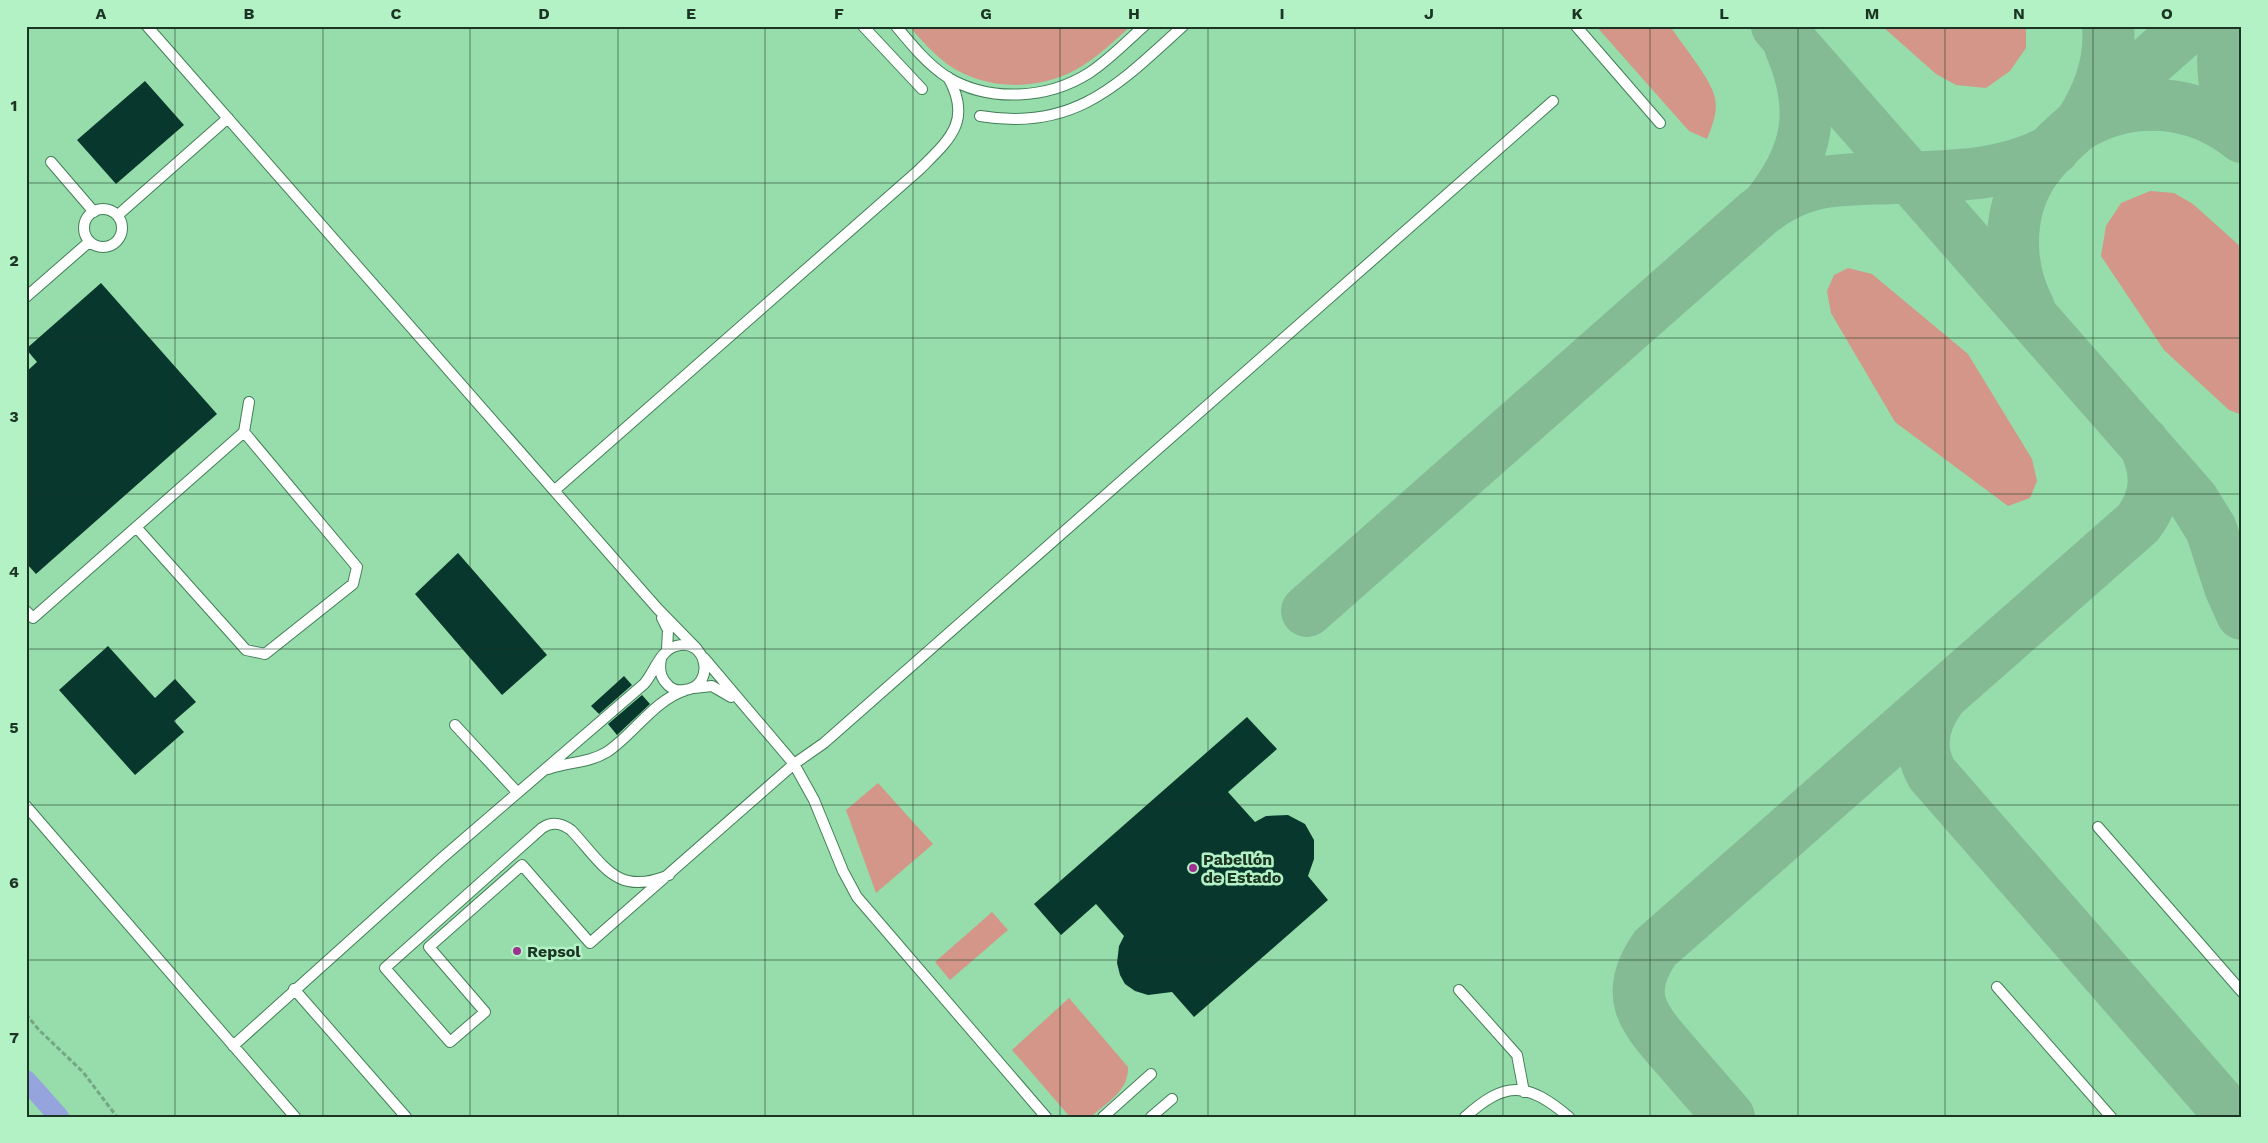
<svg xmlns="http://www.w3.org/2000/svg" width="2268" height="1143" viewBox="0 0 2268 1143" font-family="'Work Sans',sans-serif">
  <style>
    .built { fill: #96ddab }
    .green { fill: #d39688 }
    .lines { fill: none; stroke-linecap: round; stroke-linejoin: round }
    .canal { stroke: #96a4dd; stroke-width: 20 }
    .taxiway { stroke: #84ba94; stroke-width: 52 }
    .building { fill: #08382d }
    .lane-casing { stroke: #427f57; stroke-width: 12 }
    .path { stroke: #75a683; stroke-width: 3; stroke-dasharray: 5 2.5; stroke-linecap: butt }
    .lane { stroke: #fff; stroke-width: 10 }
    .grid { fill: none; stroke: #1b3423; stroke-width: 1; stroke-opacity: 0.55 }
    .poi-dot { fill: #9e3190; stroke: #b3f2c5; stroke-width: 2 }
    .labels { text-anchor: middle; stroke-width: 5; stroke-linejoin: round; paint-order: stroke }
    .poi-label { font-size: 16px; font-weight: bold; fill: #1b3423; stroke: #b3f2c5; text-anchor: start }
    .neatline { fill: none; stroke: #1b3423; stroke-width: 2 }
    .grid-label { font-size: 16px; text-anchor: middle; font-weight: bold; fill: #1b3423 }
  </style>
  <rect width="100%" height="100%" fill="#a6e5b8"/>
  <path class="built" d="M26 26H2242V1117H26Z"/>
  <path class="green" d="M909 26H1131C1114 41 1097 58 1077 69 1038 91 985 91 947 64 933 53 921 40 909 26Z
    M1596 26H1670C1681 43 1712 80 1715 98 1718 113 1712 126 1707 139L1689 131Z
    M1882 26H2026V48L2010 71 1986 88 1956 85 1936 74Z
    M2150 191 2174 193 2193 204 2242 248V415L2229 410 2164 350 2101 256 2106 226 2121 203Z
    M1848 268 1872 274 1968 354 2032 459 2037 481 2030 498 2008 506 1895 422 1831 313 1827 291 1834 275Z
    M878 783 933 844 876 893 846 810Z
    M992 912 1008 930 950 980 935 962Z
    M1069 998 1128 1067C1129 1091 1107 1102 1091 1117H1070L1012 1050Z"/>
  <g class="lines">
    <path class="canal" d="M26 1080 59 1117"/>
    <path class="taxiway" d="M1777 26 2193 500 2211 529 2230 587 2242 614
      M2108 26C2111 62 2099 95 2079 125 2131 94 2195 99 2242 137
      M2227 26C2219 63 2223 97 2242 130
      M1767 206C1809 154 1817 109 1790 46
      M2029 308C2008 268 2007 216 2030 177 2047 149 2078 126 2102 104 2131 78 2160 52 2190 26
      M1307 611 1757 214C1802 176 1840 180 1894 178 1948 176 2007 177 2054 149
      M1941 697C1924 720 1917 748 1932 774L2232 1117
      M1729 1117C1712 1097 1695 1078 1678 1058 1645 1020 1621 997 1655 948L2138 523C2158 497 2158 470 2143 442"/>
  </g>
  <path class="building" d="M145 81 184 125 116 184 77 140Z
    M101 283 217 414 36 574 26 563V372L37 362 26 349Z
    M458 553 547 655 502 695 415 594Z
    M108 646 155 698 175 679 196 702 174 721 184 732 135 775 59 690Z
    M624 676 632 685 599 714 591 706Z
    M642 695 650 704 617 735 608 724Z
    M1247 717 1277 749 1228 792 1255 822 1266 816 1288 815 1305 824 1314 840V859L1308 876 1328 900 1194 1017 1172 992 1148 995 1135 991 1125 984 1120 975 1117 963 1119 946 1124 936 1096 904 1061 935 1034 904Z"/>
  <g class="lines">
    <defs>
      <path id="lane" d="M147 26 657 608 697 649
        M863 26 922 89
        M896 26C911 44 927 64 947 77 990 103 1048 99 1089 73 1109 60 1126 42 1144 26
        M1576 26 1660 123
        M980 116C1075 132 1119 84 1183 26
        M51 162 94 212
        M84 228a19 19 0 1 1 38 0a19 19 0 1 1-38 0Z
        M118 215 228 118
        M26 297 89 242
        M555 490 919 170C949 140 973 121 948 77
        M136 527 246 650 265 654 353 584 357 567 244 432
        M26 611 33 618 244 432 249 402
        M662 618 668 630 667 650
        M704 658 794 764 814 800 843 871 857 897 1046 1117
        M694 688 712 686 731 697
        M455 725 517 792
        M548 769C567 762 589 763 607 752 634 734 654 700 686 690
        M26 806 295 1117
        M2098 827 2242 992
        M669 875C616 897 604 865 571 830 561 823 552 821 542 828L385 968 450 1042 485 1012 429 947 522 865 590 943 794 764 824 743 1553 101
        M1997 987 2111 1117
        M294 989 406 1117
        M1459 990 1517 1055 1524 1092
        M233 1046 442 858 644 684C654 673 660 650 676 646 707 636 717 687 684 690 678 691 671 689 667 684 660 677 659 668 661 659
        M1103 1117 1151 1074
        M1151 1117 1172 1099
        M1465 1117C1506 1080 1527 1082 1569 1117"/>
    </defs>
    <use href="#lane" class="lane-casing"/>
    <path class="path" d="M26 1014 39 1030 83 1072 117 1117"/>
    <use href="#lane" class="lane"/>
  </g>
  <path class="grid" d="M175 26V1117M323 26V1117M470 26V1117M618 26V1117M765 26V1117M913 26V1117M1060 26V1117M1208 26V1117M1355 26V1117M1503 26V1117M1650 26V1117M1798 26V1117M1945 26V1117M2093 26V1117M26 183H2242M26 338H2242M26 494H2242M26 649H2242M26 805H2242M26 960H2242"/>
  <g class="poi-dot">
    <circle cx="1193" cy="868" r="5"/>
    <circle cx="517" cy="951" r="5"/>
  </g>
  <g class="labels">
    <g class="poi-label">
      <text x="1203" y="865">Pabellón<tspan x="1203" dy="18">de Estado</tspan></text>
      <text x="527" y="957">Repsol</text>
    </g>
  </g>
  <rect width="2268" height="1143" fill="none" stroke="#b3f2c5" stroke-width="55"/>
  <rect x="28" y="28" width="2212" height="1088" class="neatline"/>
  <g class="grid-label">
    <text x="101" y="19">A</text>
    <text x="249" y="19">B</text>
    <text x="396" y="19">C</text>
    <text x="544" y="19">D</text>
    <text x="691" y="19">E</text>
    <text x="839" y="19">F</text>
    <text x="986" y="19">G</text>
    <text x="1134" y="19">H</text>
    <text x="1282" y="19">I</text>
    <text x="1429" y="19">J</text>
    <text x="1577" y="19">K</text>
    <text x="1724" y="19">L</text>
    <text x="1872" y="19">M</text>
    <text x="2019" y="19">N</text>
    <text x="2167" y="19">O</text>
    <text x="14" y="111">1</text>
    <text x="14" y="266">2</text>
    <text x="14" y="422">3</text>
    <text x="14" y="577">4</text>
    <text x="14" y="733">5</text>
    <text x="14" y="888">6</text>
    <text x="14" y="1043">7</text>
  </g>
</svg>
